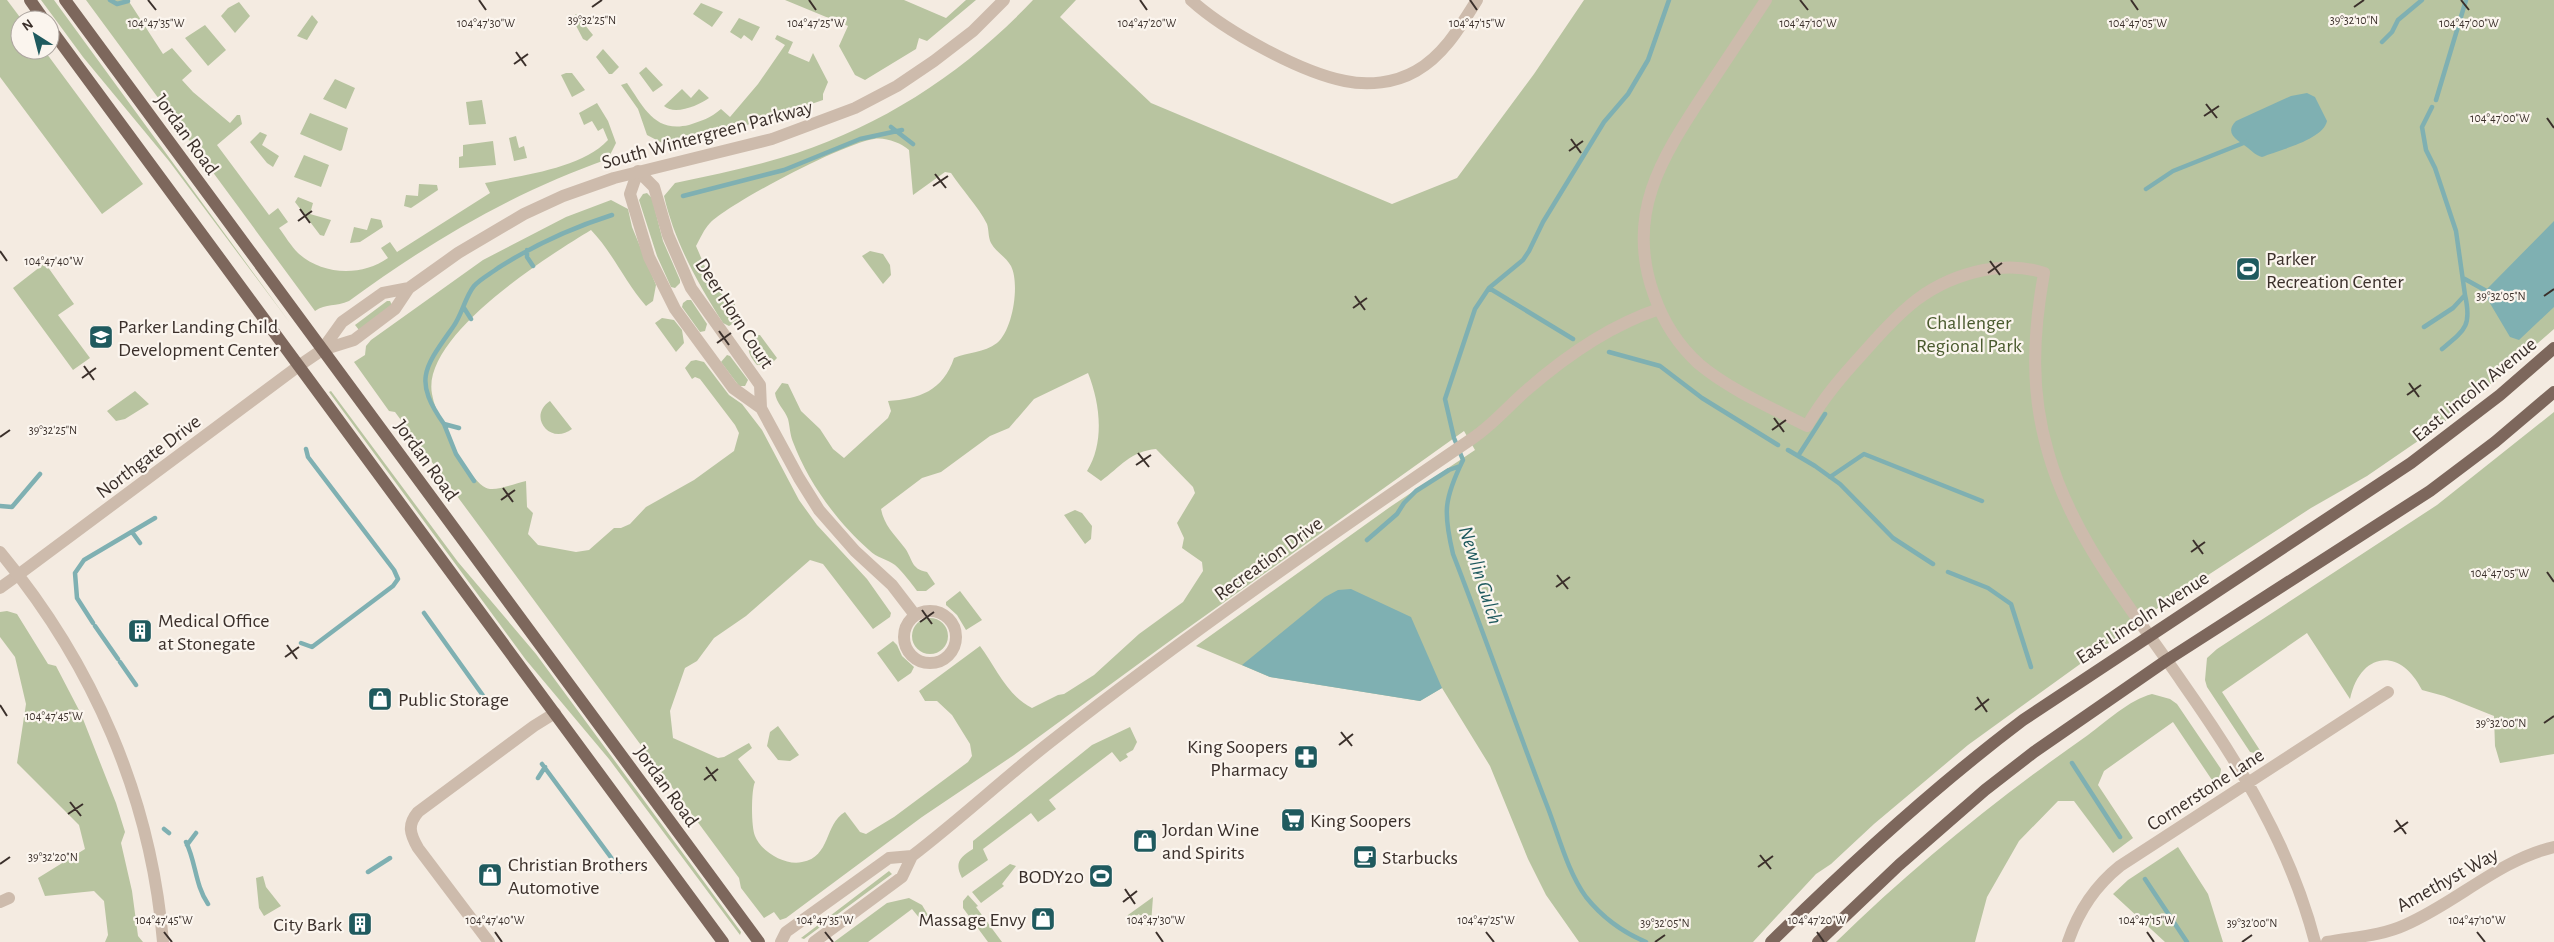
<svg xmlns="http://www.w3.org/2000/svg" width="2554" height="942" viewBox="0 0 2554 942" font-family="'Alegreya Sans',sans-serif">
  <style>
    .green { fill: #b8c4a0 }
    .water { fill: #7fb0b2 }
    .lines { fill: none; stroke-linecap: round; stroke-linejoin: round }
    .stream { stroke: #7fb0b2; stroke-width: 4.5 }
    .minor { stroke: #cdbbac; stroke-width: 12 }
    .tertiary { stroke: #cdbbac; stroke-width: 12 }
    .primary { stroke: #7d675c; stroke-width: 12 }
    .ticks { fill: none; stroke: #3b302b; stroke-width: 2 }
    .labels { text-anchor: middle; stroke-width: 4.5; stroke-linejoin: round; paint-order: stroke }
    .street-label { font-size: 20px; fill: #3b302b; stroke: #fbf5ee }
    .poi-label { font-size: 20px; fill: #3b302b; stroke: #fbf5ee; text-anchor: start }
    .park-label { font-size: 20px; fill: #4a5a2e; stroke: #fbf5ee }
    .water-label { font-size: 21px; font-style: italic; fill: #1f5a5e; stroke: #fbf5ee }
    .ticks-label { font-size: 12px; text-anchor: middle; fill: #3b302b; stroke: #fbf5ee; stroke-width: 4.5; stroke-linejoin: round; paint-order: stroke }
  </style>
  <rect width="100%" height="100%" fill="#f4ebe1"/>
  <path class="green" d="M0 0H7L22 20H20V50H44L143 184 102 214 0 77Z
    M41 0H54L290 323 169 161 83 57Z
    M86 0H128L163 54 172 48 192 71 182 80 193 92 230 123 237 115H240L242 124 217 145 269 215 278 208 288 222 279 228C285 236 291 246 298 253 322 275 361 277 388 258L381 248 390 242 397 252 490 193 485 183C522 175 581 169 608 140L603 128 598 131 592 121 584 125 579 113 597 103 608 121 616 143 608 159C512 193 431 241 349 301 336 307 326 303 315 311Z
    M785 0H904L946 18 966 0H976L927 41 919 38 916 49 865 80 855 75 839 46 848 26Z
    M1033 0H1076L1060 17 1151 103 1392 204 1457 178 1534 74 1584 0H2554V329L2477 396 2434 430 2367 476 2311 508 2162 605 1968 745 1874 824 1831 864 1816 874 1753 942H1579L1546 895 1528 859 1490 766 1442 688 1420 701 1270 677 1196 646 1390 507 1475 450 1464 431 1178 635 1014 755 922 817 786 918 780 920 774 912 764 918 741 888 739 878 395 412 389 411 354 362 365 355 366 346 371 340 483 260 566 217 611 200 628 209 632 227 656 285 653 301 646 306C625 282 613 253 591 230 548 256 421 336 432 394 435 413 448 432 456 450 461 460 478 488 490 489 500 490 516 483 526 481L527 507 533 513 528 534 538 545 576 552 589 550 614 528H621L630 524 646 507 694 480 734 451 739 433 735 425 700 379 695 377 692 379 685 368 691 361 696 360 704 362 729 395 742 404 762 430 799 500 817 525 867 579 891 613 890 617 873 629 823 564 810 560 746 616 714 638 697 661 685 668 670 711 673 738 718 758 724 757 749 743 752 748 738 759 755 782C751 790 751 827 755 836 761 852 786 866 802 862 831 857 824 824 845 812L860 832 866 834 894 817 968 762 972 756 970 744 952 715 937 701H925L919 691 980 646C996 667 1007 696 1032 708L1058 695 1064 694 1094 675 1139 634 1183 602 1203 571 1202 562 1182 548 1184 538 1177 523 1195 493 1193 487 1156 449C1131 451 1120 467 1101 481L1087 471C1105 442 1100 403 1088 373L1034 399 1009 428 990 436 941 472 922 478 881 509C884 525 894 534 904 547 913 558 910 569 927 572L935 584 926 591H917C911 583 903 572 895 565 887 559 877 558 869 550 837 522 808 482 793 442 790 435 790 427 788 419 785 410 776 403 775 393L782 383 788 384 801 411 820 429 833 449 844 458 888 418 891 411 888 401C919 399 943 391 954 358 968 352 984 353 997 343 1013 330 1020 284 1011 266 1006 257 996 252 991 243 988 237 989 230 987 224 978 206 962 190 951 173L945 172 913 195 909 150C901 143 885 137 874 139 842 144 733 201 710 223 704 229 700 239 696 246 706 268 713 292 735 304L734 310 740 319 729 326 723 323C697 282 675 243 664 196L675 183C716 174 757 166 797 153 888 122 967 70 1033 0Z
    M239 2 250 16 235 33 221 16 228 8Z
    M701 3 723 12 712 27 693 14Z
    M576 14 593 35 587 41 583 39 572 18Z
    M312 15 318 22 307 40 297 36Z
    M739 18 760 27 752 41 744 35 741 39 730 32Z
    M205 25 226 50 208 66 185 38Z
    M777 35 793 42 788 53 809 62 813 53 828 82 823 94V100L759 122 664 144 647 135 638 109 621 85 627 83C644 107 654 133 689 125 701 121 711 118 721 109L730 117 758 84 785 45 775 39Z
    M603 49 619 67 612 74H609L596 57Z
    M646 67 663 85 653 92 639 73Z
    M566 73H572L585 90 572 97 561 75Z
    M335 79 355 88 346 109 323 99Z
    M682 89 691 98 699 89 709 98C699 105 675 116 664 106Z
    M482 100 486 124 469 125 466 102Z
    M310 113 348 128 342 150 340 151 300 134Z
    M260 132 267 135 262 145 279 156 273 167 267 163 250 142Z
    M516 136 519 148 524 146 527 158 514 161 509 138Z
    M493 141 496 165 459 168V157L463 156V145Z
    M304 155 329 165 321 187 294 177Z
    M419 184 437 185 438 190 411 208 404 206 406 195 418 196Z
    M647 193 652 198 663 241 680 280V283L675 288 671 287 657 256 639 200 643 194Z
    M298 197 313 203 310 214 331 220 324 236 320 235 295 202Z
    M371 218 381 220 383 227 360 242 350 243 354 227 367 230Z
    M870 251 883 254 890 265 891 275 883 284 862 256Z
    M45 263 74 304 58 315 90 358 73 370 13 288Z
    M687 300H691L707 324 705 331 700 332 682 307 683 303Z
    M387 301H390L392 305 359 330 355 325Z
    M662 318 674 320 682 330 684 343 676 352 655 323Z
    M757 335H760L777 358 771 364 757 365C747 353 745 346 757 335Z
    M727 355 730 356 748 380 745 386H739L721 362Z
    M135 391 149 404 125 419 116 421 107 411Z
    M331 391 458 562 536 654 741 932 740 935 609 759 526 660 329 392Z
    M550 401 572 429C550 446 527 416 550 401Z
    M2554 412V754L2500 763 2495 746 2494 716 2444 696 2422 690C2400 646 2360 652 2350 699L2307 633 2222 692 2263 755 2250 752 2207 687 2205 680 2207 658 2217 649 2437 505Z
    M1075 510 1082 513 1092 526 1091 539 1085 544 1064 515Z
    M960 591 982 620 966 630 957 615 946 605V602Z
    M7 611 17 614 48 664 56 666 81 714 116 803 125 832 121 843 132 891 138 936 143 942H105L108 935 104 901 94 891 45 896 38 878 85 849 79 825 17 763 26 704 15 657 0 637V612Z
    M912 636a18 18 0 1 1 36 0a18 18 0 1 1-36 0Z
    M893 641 897 645 902 656 914 667 911 673 898 682 877 653Z
    M2152 694 2170 699 2177 704 2221 769 2219 784 2216 786 2173 722 2104 771 2098 785 2133 838 2113 853 2074 801H2058L2019 841 1987 897 1975 942H1836C1914 866 1999 797 2088 735 2107 721 2129 700 2152 694Z
    M778 726 799 755 790 761 778 760 767 746 770 732Z
    M1130 727 1137 742 1133 750 1126 754 1128 757 1120 762 1112 752 1049 800 1056 809 1038 822 1031 813 983 849 988 860 962 878C954 863 960 857 973 849V841L1092 745Z
    M2178 847 2208 894 2223 942H2165L2113 894 2128 880Z
    M1010 864 1016 866 1002 884 1004 886 981 903 972 892Z
    M889 871 892 874 804 939 801 938Z
    M263 876 266 887 281 906 264 916 259 908 256 878Z
    M968 895 978 906 976 907 1002 942H988L963 908V901Z
    M1153 897 1151 924 1147 926 1139 914 1131 919H1127L1128 915Z
    M909 898 922 905 928 915 921 920 912 909 868 942H834L887 903Z"/>
  <path class="water" d="M2307 93 2315 97 2327 121C2323 140 2279 150 2262 157 2255 155 2253 152 2248 148 2239 141 2223 134 2236 121L2291 96Z
    M2554 221V307L2519 340 2510 337 2488 300 2486 290Z
    M1351 589 1411 617 1442 688 1420 701 1270 677 1242 665 1325 597 1338 590Z"/>
  <g class="lines">
    <path class="stream" d="M110 0 117 4 128 1
      M2382 42 2392 32 2398 20 2422 0
      M2436 100 2466 0
      M891 127 913 144
      M2146 189 2173 171 2246 142
      M683 196 784 170 860 139 902 130
      M527 250V257L533 266
      M2463 278 2490 293
      M1489 288 1573 339
      M464 308 471 319
      M2424 327 2453 308 2465 295 2456 231 2435 168 2426 150 2422 127 2432 107
      M2442 349C2465 330 2472 326 2465 295
      M1609 352 1660 366 1702 398 1778 445
      M444 424 456 454 474 481
      M459 428 444 424C413 380 424 368 453 327 462 315 465 297 474 286 480 279 490 274 498 268 534 245 571 228 612 215
      M1788 450 1815 466 1840 484 1893 538 1933 564
      M1798 456 1825 414
      M1830 477 1864 454 1982 501
      M0 506 12 507 40 474
      M132 532 140 543
      M1367 540 1397 514 1404 503 1416 491 1449 470 1460 466
      M1948 572 1988 588 2011 604 2031 667
      M424 613 489 704
      M93 623 77 598 75 573 84 560 155 518
      M95 626 118 659
      M301 643 312 647 393 586 398 579 394 570 308 457 306 449
      M120 662 136 685
      M2072 763 2120 837
      M542 764 621 871
      M538 778 545 767
      M164 829 169 833
      M186 842C196 862 195 885 208 904
      M187 845 196 833
      M368 872 390 858
      M2145 879 2187 942
      M1646 942C1622 932 1602 917 1586 897 1567 871 1558 833 1546 803 1514 720 1485 636 1453 554 1443 512 1444 499 1463 460L1454 438 1445 399 1475 309 1489 288 1523 260 1529 251 1543 222 1604 122 1628 94 1648 60 1669 0"/>
    <path class="minor" d="M1191 0C1225 31 1300 72 1345 81 1368 86 1395 83 1416 71 1444 55 1460 27 1477 0
      M1766 0C1745 32 1724 63 1703 95 1661 159 1625 215 1654 295 1663 321 1678 345 1699 364 1730 390 1772 408 1807 426 1823 398 1843 375 1865 351 1901 310 1929 281 1984 270 2005 266 2024 266 2044 273 2033 334 2030 391 2048 452 2072 538 2132 609 2182 682 2239 763 2290 845 2315 942
      M761 408 760 385 691 288 668 235 654 187 638 171 630 194 649 257 675 309 733 388 761 408 799 478 819 510 855 551 892 585 915 615
      M0 588 18 575
      M904 637a26 26 0 1 1 52 0a26 26 0 1 1-52 0Z
      M0 902 9 898
      M489 942 418 848C410 834 407 825 418 812L534 726 555 713
      M781 942 786 932 889 858 912 856
      M814 942 902 877 912 856C959 820 1002 780 1049 743 1185 636 1329 536 1473 438 1494 424 1509 405 1528 389 1566 356 1611 325 1659 309
      M2068 942C2078 912 2095 886 2120 866L2388 692
      M2327 942C2353 937 2381 936 2405 925 2456 903 2499 860 2554 847"/>
    <path class="tertiary" d="M322 350 342 322 383 293 409 288
      M0 552C93 664 151 797 163 942
      M18 575 300 365 322 350 354 340 395 309 409 288 458 253 524 214 563 196 614 178 772 139 855 108 897 86 934 61 973 31 1004 0"/>
    <path class="primary" d="M30 0 44 20
      M65 0 759 942
      M50 28 723 942
      M1771 942C1851 863 1933 788 2023 720L2411 463 2500 395 2554 348
      M1818 942 1899 865 1985 790 2034 752 2167 660 2430 491 2495 442 2554 392"/>
  </g>
  <path class="ticks" d="M148 0 156 10M479 0 486 10M809 0 816 10M1140 0 1147 10M1470 0 1477 10M1800 0 1808 10M2131 0 2138 10M2461 0 2469 10M592 7 602 0M2354 7 2364 0M516 52 526 66M514 64 528 54M2206 104 2217 118M2204 116 2219 106M2547 118 2554 128M1571 139 1581 153M1569 151 1583 141M935 174 946 188M933 186 948 176M300 209 310 223M298 221 312 211M0 251 7 261M1990 261 2000 275M1988 273 2002 263M1355 296 1365 310M2544 296 2554 289M1353 308 1367 298M719 331 729 345M717 343 731 333M84 366 94 380M82 378 96 368M2409 383 2419 397M2407 395 2421 385M1774 418 1784 432M1772 430 1786 420M0 437 10 430M1138 453 1149 467M1136 465 1151 455M503 488 513 502M501 500 515 490M2193 540 2203 554M2191 552 2205 542M2547 572 2554 582M1557 575 1568 589M1556 587 1570 577M922 610 932 624M920 622 934 612M287 645 297 659M285 657 299 647M1977 697 1987 712M0 705 7 716M1975 710 1989 699M2544 723 2554 716M1341 732 1352 746M1339 745 1353 734M706 767 716 781M704 780 718 769M70 802 81 816M68 814 83 804M2396 820 2406 834M2394 832 2408 822M1760 855 1771 869M0 864 10 857M1758 867 1773 856M1125 889 1135 904M1123 902 1137 891M164 932 172 942M495 932 502 942M825 932 833 942M1156 932 1163 942M1486 932 1494 942M1817 932 1824 942M2147 932 2154 942M2477 932 2485 942M1655 942 1665 935M2242 942 2252 935"/>
  <defs>
    <symbol id="stadium-square" viewBox="-11 -11 22 22"><rect x="-9" y="-9" width="18" height="18" rx="4" fill="#1f5a5e" stroke="#fbf5ee"/><path d="M0-5a6.5 5 0 1 0 0 10a6.5 5 0 1 0 0-10ZM-3.5-1.8h7v3.6h-7Z" fill="#fff"/></symbol>
    <symbol id="school-square" viewBox="-11 -11 22 22"><rect x="-9" y="-9" width="18" height="18" rx="4" fill="#1f5a5e" stroke="#fbf5ee"/><path d="M0-5L7-2L0 1L-7-2ZM-4 1L0 2.5L4 1V4Q0 6-4 4Z" fill="#fff"/></symbol>
    <symbol id="building-square" viewBox="-11 -11 22 22"><rect x="-9" y="-9" width="18" height="18" rx="4" fill="#1f5a5e" stroke="#fbf5ee"/><path d="M-4-6H4V6H1V3H-1V6H-4ZM-2.5-4.3h1.7v1.8h-1.7ZM.8-4.3h1.7v1.8H.8ZM-2.5-1h1.7V.8h-1.7ZM.8-1h1.7V.8H.8Z" fill="#fff"/></symbol>
    <symbol id="shop-square" viewBox="-11 -11 22 22"><rect x="-9" y="-9" width="18" height="18" rx="4" fill="#1f5a5e" stroke="#fbf5ee"/><path d="M-5-2.5h2.3a2.7 3.5 0 0 1 5.4 0H5L5.5 6h-11ZM-1.5-2.5h3a1.5 2.3 0 0 0-3 0Z" fill="#fff"/></symbol>
    <symbol id="pharmacy-square" viewBox="-11 -11 22 22"><rect x="-9" y="-9" width="18" height="18" rx="4" fill="#1f5a5e" stroke="#fbf5ee"/><path d="M-2-6h4v4h4v4h-4v4h-4v-4h-4v-4h4Z" fill="#fff"/></symbol>
    <symbol id="supermarket-square" viewBox="-11 -11 22 22"><rect x="-9" y="-9" width="18" height="18" rx="4" fill="#1f5a5e" stroke="#fbf5ee"/><path d="M-6-5.5h2.5l.6 2H6L4.5 2H-2.5L-4.4-4H-6ZM-1.5 3.2a1.3 1.3 0 1 0 .1 0ZM3 3.2a1.3 1.3 0 1 0 .1 0Z" fill="#fff"/></symbol>
    <symbol id="cafe-square" viewBox="-11 -11 22 22"><rect x="-9" y="-9" width="18" height="18" rx="4" fill="#1f5a5e" stroke="#fbf5ee"/><path d="M-5.5-4.5H6V0H3Q3 3.5 0 3.5H-2.5Q-5.5 3.5-5.5 0ZM3-3.2v2h1.7v-2ZM-6 4.5H4V6H-6Z" fill="#fff"/></symbol>
  </defs>
  <g fill-rule="evenodd">
    <use href="#stadium-square" x="2234" y="255" width="28" height="28"/>
    <use href="#school-square" x="87" y="323" width="28" height="28"/>
    <use href="#building-square" x="126" y="617" width="28" height="28"/>
    <use href="#shop-square" x="366" y="685" width="28" height="28"/>
    <use href="#pharmacy-square" x="1292" y="743" width="28" height="28"/>
    <use href="#supermarket-square" x="1279" y="806" width="28" height="28"/>
    <use href="#shop-square" x="1131" y="827" width="28" height="28"/>
    <use href="#cafe-square" x="1351" y="843" width="28" height="28"/>
    <use href="#shop-square" x="476" y="861" width="28" height="28"/>
    <use href="#stadium-square" x="1087" y="862" width="28" height="28"/>
    <use href="#shop-square" x="1029" y="905" width="28" height="28"/>
    <use href="#building-square" x="346" y="910" width="28" height="28"/>
  </g>
  <g class="labels">
    <g class="street-label">
      <text transform="translate(187 134) rotate(54)" y="7">Jordan Road</text>
      <text transform="translate(707 134) rotate(-15)" y="7">South Wintergreen Parkway</text>
      <text transform="translate(735 313) rotate(57)" y="7">Deer Horn Court</text>
      <text transform="translate(2474 389) rotate(-39)" y="7">East Lincoln Avenue</text>
      <text transform="translate(148 456) rotate(-37)" y="7">Northgate Drive</text>
      <text transform="translate(427 460) rotate(54)" y="7">Jordan Road</text>
      <text transform="translate(1268 558) rotate(-36)" y="7">Recreation Drive</text>
      <text transform="translate(2142 617) rotate(-33)" y="7">East Lincoln Avenue</text>
      <text transform="translate(667 786) rotate(54)" y="7">Jordan Road</text>
      <text transform="translate(2205 789) rotate(-33)" y="7">Cornerstone Lane</text>
      <text transform="translate(2447 879) rotate(-29)" y="7">Amethyst Way</text>
    </g>
    <g class="poi-label">
      <text x="2266" y="265">Parker<tspan x="2266" dy="23">Recreation Center</tspan></text>
      <text x="118" y="333">Parker Landing Child<tspan x="118" dy="23">Development Center</tspan></text>
      <text x="158" y="627">Medical Office<tspan x="158" dy="23">at Stonegate</tspan></text>
      <text x="398" y="706">Public Storage</text>
      <text x="1288" y="753" text-anchor="end">King Soopers<tspan x="1288" dy="23">Pharmacy</tspan></text>
      <text x="1310" y="827">King Soopers</text>
      <text x="1162" y="836">Jordan Wine<tspan x="1162" dy="23">and Spirits</tspan></text>
      <text x="1382" y="864">Starbucks</text>
      <text x="508" y="871">Christian Brothers<tspan x="508" dy="23">Automotive</tspan></text>
      <text x="1084" y="883" text-anchor="end">BODY20</text>
      <text x="1026" y="926" text-anchor="end">Massage Envy</text>
      <text x="342" y="931" text-anchor="end">City Bark</text>
    </g>
    <g class="park-label">
      <text x="1969" y="329">Challenger<tspan x="1969" dy="23">Regional Park</tspan></text>
    </g>
    <g class="water-label">
      <text transform="translate(1481 575) rotate(72)" y="7">Newlin Gulch</text>
    </g>
  </g>
  <g class="ticks-label">
    <text x="592" y="24">39°32'25"N</text>
    <text x="2354" y="24">39°32'10"N</text>
    <text x="156" y="27">104°47'35"W</text>
    <text x="486" y="27">104°47'30"W</text>
    <text x="816" y="27">104°47'25"W</text>
    <text x="1147" y="27">104°47'20"W</text>
    <text x="1477" y="27">104°47'15"W</text>
    <text x="1808" y="27">104°47'10"W</text>
    <text x="2138" y="27">104°47'05"W</text>
    <text x="2469" y="27">104°47'00"W</text>
    <text x="2500" y="122">104°47'00"W</text>
    <text x="54" y="265">104°47'40"W</text>
    <text x="2501" y="300">39°32'05"N</text>
    <text x="53" y="434">39°32'25"N</text>
    <text x="2500" y="577">104°47'05"W</text>
    <text x="54" y="720">104°47'45"W</text>
    <text x="2501" y="727">39°32'00"N</text>
    <text x="53" y="861">39°32'20"N</text>
    <text x="164" y="924">104°47'45"W</text>
    <text x="495" y="924">104°47'40"W</text>
    <text x="825" y="924">104°47'35"W</text>
    <text x="1156" y="924">104°47'30"W</text>
    <text x="1486" y="924">104°47'25"W</text>
    <text x="1817" y="924">104°47'20"W</text>
    <text x="2147" y="924">104°47'15"W</text>
    <text x="2477" y="924">104°47'10"W</text>
    <text x="1665" y="927">39°32'05"N</text>
    <text x="2252" y="927">39°32'00"N</text>
  </g>
  <g transform="translate(35 35) rotate(324)"><circle r="24" fill="#fbf5ee" stroke="#aea6a0"/>
  <path d="M0-4L9 19L0 12L-9 19Z" fill="#1f5a5e"/>
  <text y="-8" font-size="14" font-weight="bold" text-anchor="middle" fill="#3b302b">N</text>
  </g>
</svg>
